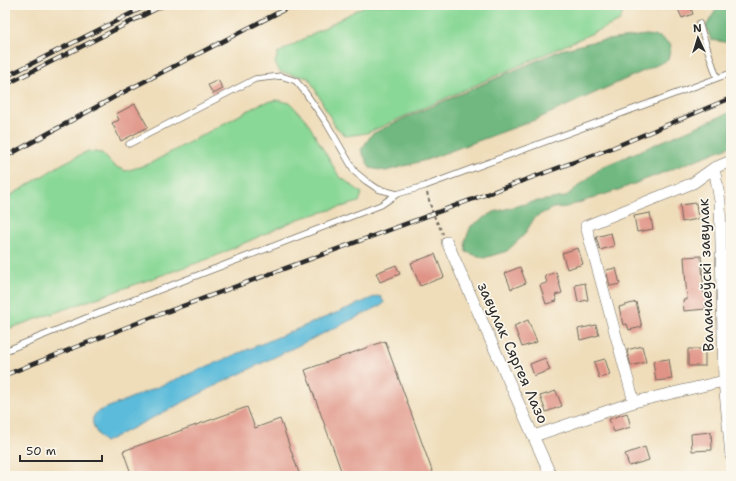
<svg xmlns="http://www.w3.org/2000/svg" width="736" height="481" viewBox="0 0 736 481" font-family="'Shantell Sans',sans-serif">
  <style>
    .green { fill: #8ad897; stroke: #5a8261 }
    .forest { fill: #6fb880; stroke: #4d7256 }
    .water { fill: #5bbbda; stroke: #437382 }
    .building { fill: #e09487 }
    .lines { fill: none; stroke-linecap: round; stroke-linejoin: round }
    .service-casing { stroke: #70695d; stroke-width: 7 }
    .minor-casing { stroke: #70695d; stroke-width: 12 }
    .path { stroke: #70695d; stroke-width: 2; stroke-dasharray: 3 3; stroke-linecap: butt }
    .service { stroke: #fff; stroke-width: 5.5 }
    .minor { stroke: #fff; stroke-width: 11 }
    .rail-casing { stroke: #2b2b2b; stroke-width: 4.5 }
    .rail { stroke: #fbf7ec; stroke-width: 3; stroke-dasharray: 9; stroke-linecap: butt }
    .labels { text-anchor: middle; stroke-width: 3.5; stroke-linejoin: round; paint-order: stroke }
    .street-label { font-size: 15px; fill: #2b2b2b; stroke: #fbf7ec }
  </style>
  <rect width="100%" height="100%" fill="#fbf7ec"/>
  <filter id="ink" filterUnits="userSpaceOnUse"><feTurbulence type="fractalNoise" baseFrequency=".025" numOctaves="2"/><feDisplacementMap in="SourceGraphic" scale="8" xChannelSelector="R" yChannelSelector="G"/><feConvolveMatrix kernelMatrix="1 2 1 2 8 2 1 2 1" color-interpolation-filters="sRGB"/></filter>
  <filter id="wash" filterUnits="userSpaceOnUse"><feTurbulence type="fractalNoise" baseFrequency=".012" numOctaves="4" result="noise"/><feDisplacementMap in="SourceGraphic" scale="16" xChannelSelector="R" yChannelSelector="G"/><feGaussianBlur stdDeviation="0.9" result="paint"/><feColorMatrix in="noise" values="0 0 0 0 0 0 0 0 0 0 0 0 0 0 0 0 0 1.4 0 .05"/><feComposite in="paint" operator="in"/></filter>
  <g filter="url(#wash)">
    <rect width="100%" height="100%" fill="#efddba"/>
    <path class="green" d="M366 5H625L620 21 367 133 346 136 335 126 309 78 280 72 275 63 278 53Z
      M276 100 290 103 306 120 339 176 362 193 359 202 298 219 211 258 5 330V199L62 164 88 151 102 153 114 166 126 171 149 164 260 104Z"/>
    <path class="forest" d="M719 5H731V43L711 40 706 26Z
      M646 35 660 37 671 45 668 60 535 120 426 160 386 171 370 168 361 150 372 134 405 118 561 50 592 42Z
      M731 112V146L621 189 566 207 553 208 535 217 524 235 507 251 484 258 466 252 465 241 471 226 494 212 532 202 565 197 602 167Z"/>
    <path class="water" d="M377 296 381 297 384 302 382 305 223 382 105 442C100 439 90 424 93 418 93 417 96 413 97 412Z"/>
    <g id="blocks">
      <path class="building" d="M683 5H690L693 14 682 18 677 7Z
        M218 80 223 89 213 94 208 85Z
        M135 104 148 127 121 141 112 123 119 120 116 114Z
        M696 203 698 219 682 222 680 205Z
        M650 213 653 229 637 232 634 216Z
        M611 233 614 246 600 250 596 237Z
        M578 248 583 264 567 269 562 253Z
        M435 254 444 277 420 286 411 263Z
        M701 256 704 293H709L710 304H705L706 309 684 311 683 300H687L684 257Z
        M396 265 400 274 380 282 376 273Z
        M520 267 526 283 511 289 505 273Z
        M616 268 620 284 610 286 606 270Z
        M556 272 562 293 555 295 557 301 546 304 540 285 547 283 545 276Z
        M585 283 588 300 578 302 575 285Z
        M636 302 642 327 629 330 627 324 623 325 619 307Z
        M528 320 537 342 522 347 514 326Z
        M596 325 599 335 580 340 578 329Z
        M385 341 434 476H343L305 370Z
        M642 346 646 362 631 366 627 350Z
        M688 349H705V366H688Z
        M545 358 550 370 534 376 530 364Z
        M605 359 610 375 599 378 594 362Z
        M669 359 672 379 656 381 653 361Z
        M556 391 562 406 546 412 540 396Z
        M247 407 255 428 280 419 300 476H132L123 451Z
        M627 413 631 427 614 432 609 419Z
        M711 432 712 450 692 451 691 434Z
        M645 447 649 460 629 466 625 454Z"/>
    </g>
  </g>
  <g filter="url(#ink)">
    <use href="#blocks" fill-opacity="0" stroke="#70695d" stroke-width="1"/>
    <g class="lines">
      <defs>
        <path id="service" d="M699 23 717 78
          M129 144 255 79 281 76 296 81 305 92 327 124 355 172 366 181 378 189 397 194 425 186 731 73
          M5 351 91 316 381 205 397 194"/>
        <path id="minor" d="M714 168 720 201 724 381 731 456
          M447 242 551 476
          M634 402 586 226 693 183 714 168 731 161
          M534 436 634 402 724 381"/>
      </defs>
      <use href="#service" class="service-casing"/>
      <use href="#minor" class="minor-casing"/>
      <path class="path" d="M427 193 433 214 443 234"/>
      <use href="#service" class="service"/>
      <use href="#minor" class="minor"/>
      <defs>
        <path id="rail" d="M5 77 148 5
          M5 85 164 5
          M5 157 120 94 293 5
          M5 375 150 318 612 148 731 98"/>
      </defs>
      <use href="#rail" class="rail-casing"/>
      <use href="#rail" class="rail"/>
    </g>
  </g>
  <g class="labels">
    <g class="street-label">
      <text transform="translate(706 275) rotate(-92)" y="5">Валачаеўскі завулак</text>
      <text transform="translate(513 353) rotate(66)" y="5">завулак Сяргея Лазо</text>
    </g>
  </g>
  <rect width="736" height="481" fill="none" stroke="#fbf7ec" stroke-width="20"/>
  <g transform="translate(698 38) rotate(356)" stroke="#fbf7ec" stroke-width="3" paint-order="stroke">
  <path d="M0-3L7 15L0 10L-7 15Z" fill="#2b2b2b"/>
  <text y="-6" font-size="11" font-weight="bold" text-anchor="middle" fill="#2b2b2b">N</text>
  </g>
  <path d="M20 455v6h82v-6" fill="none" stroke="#2b2b2b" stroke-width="2"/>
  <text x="26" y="455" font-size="12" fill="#2b2b2b" stroke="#fbf7ec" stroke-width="3" paint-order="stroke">50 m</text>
</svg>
